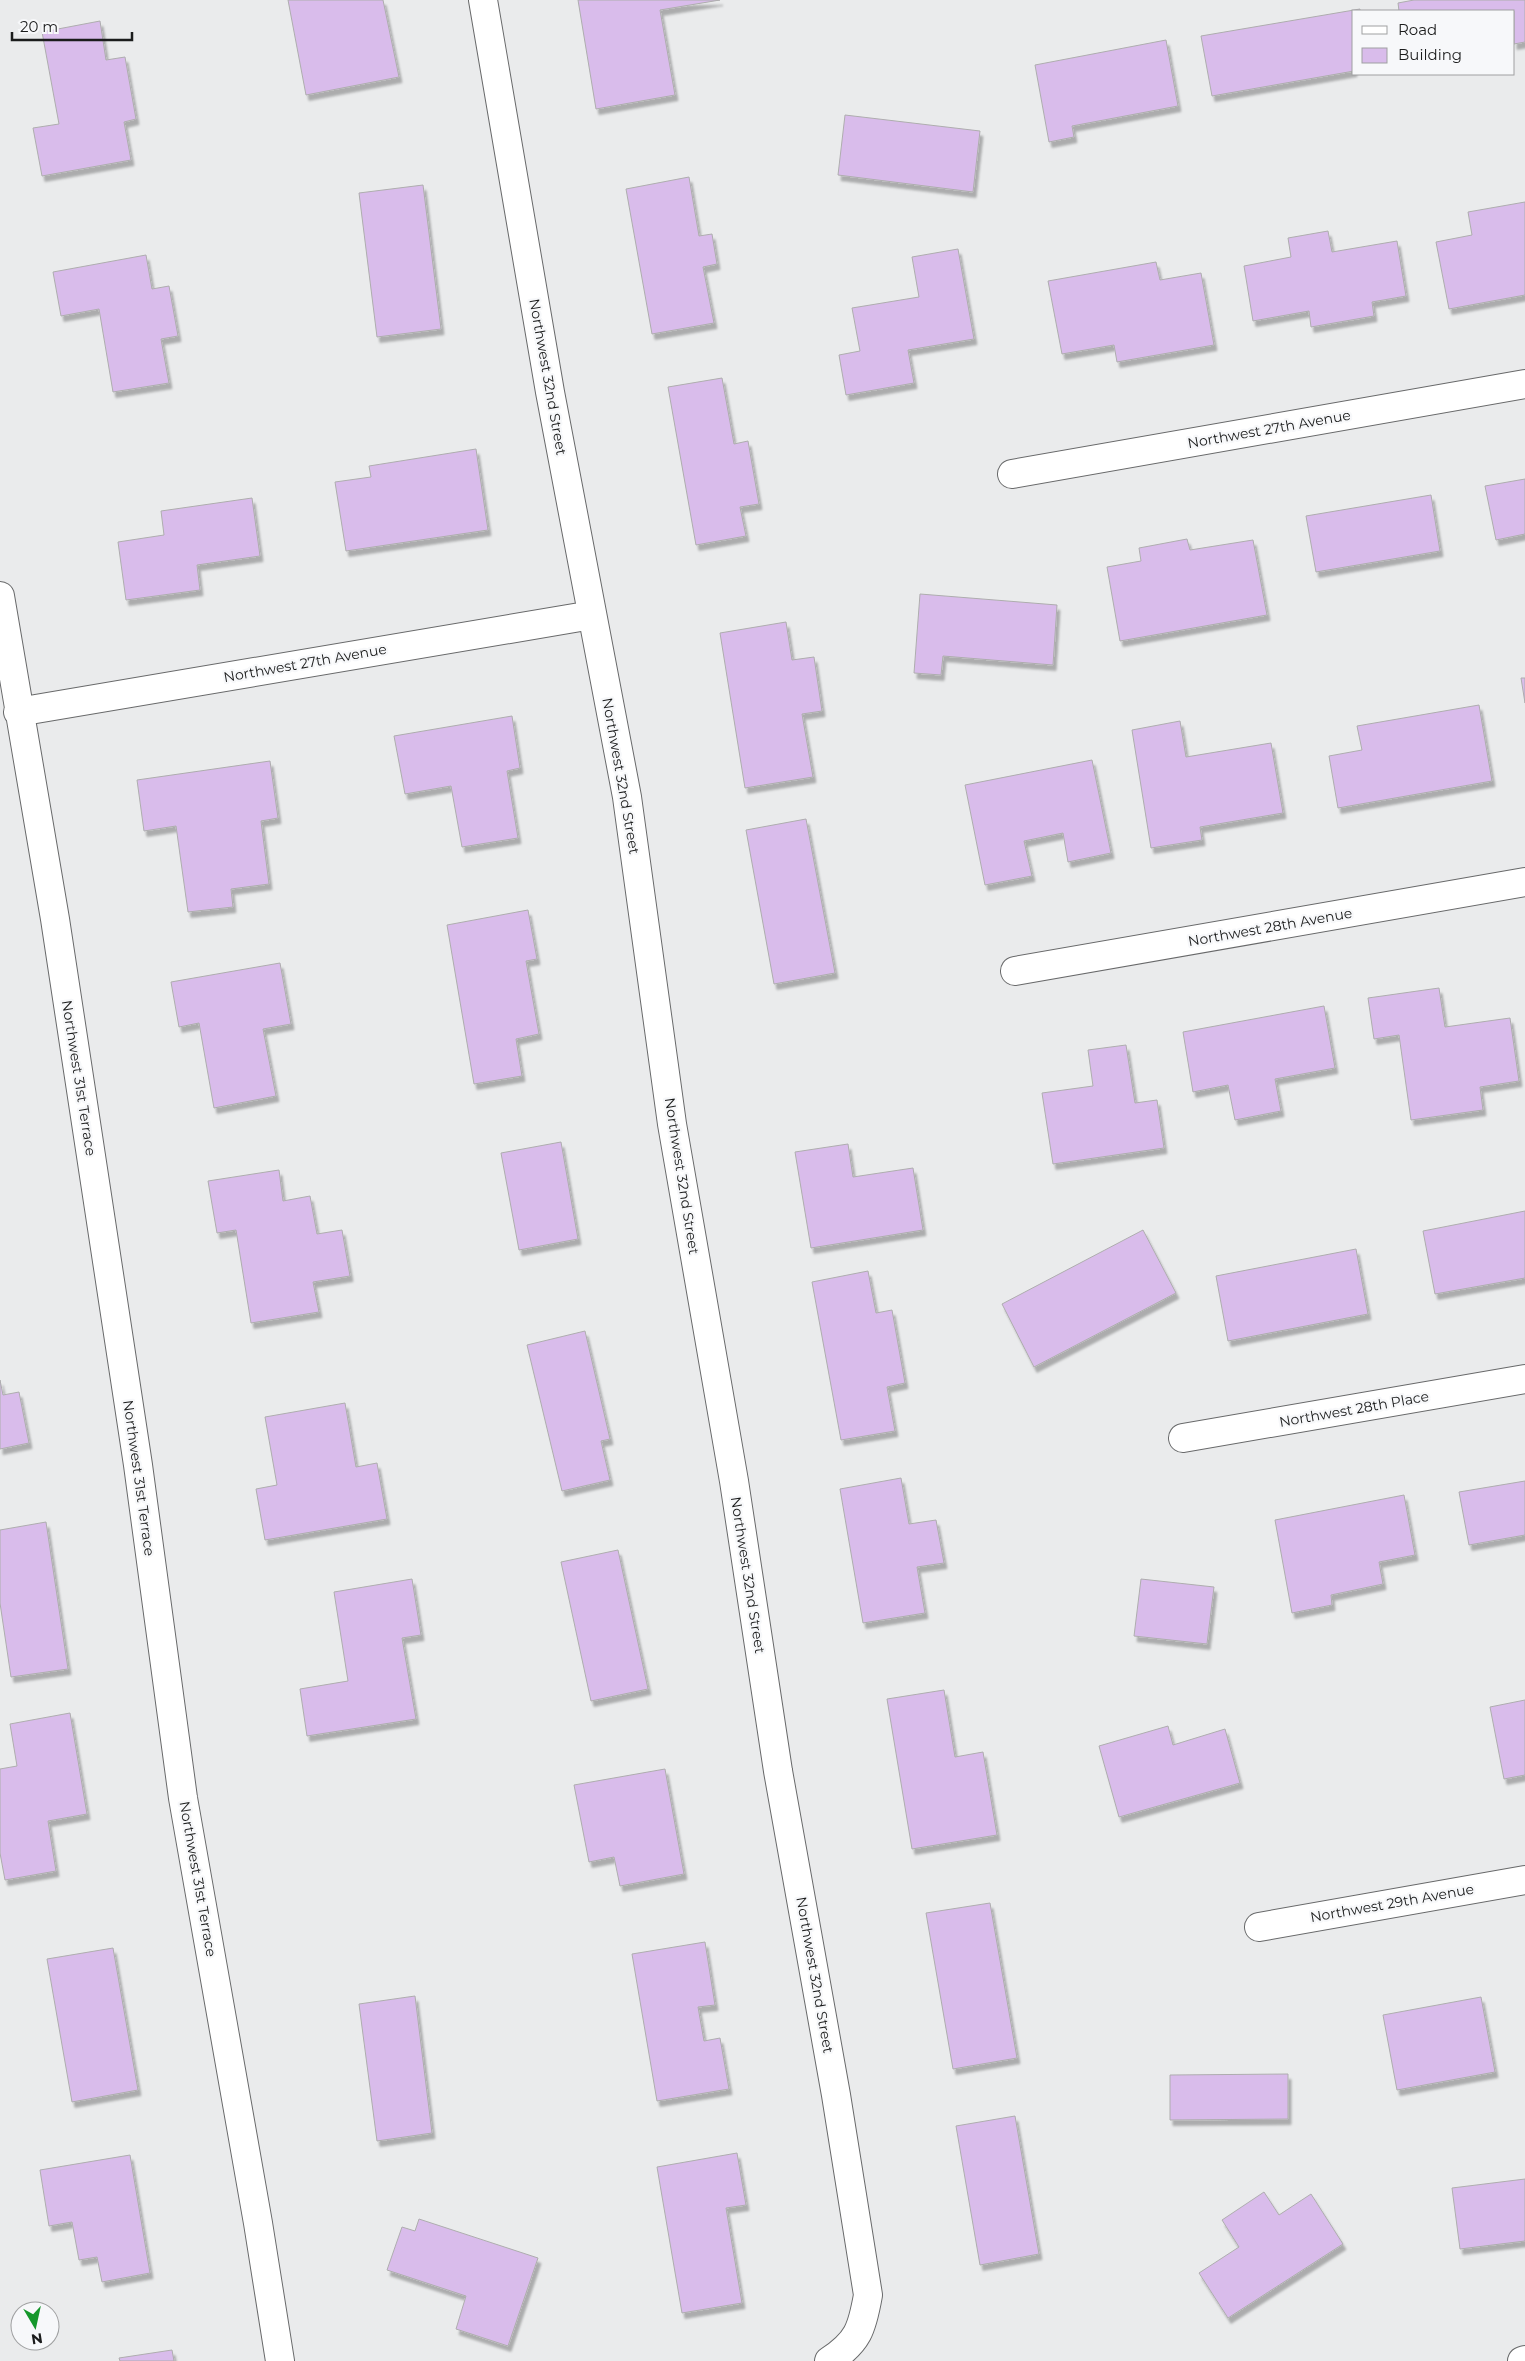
<svg xmlns="http://www.w3.org/2000/svg" width="1525" height="2361" viewBox="0 0 1525 2361" font-family="Montserrat,sans-serif">
  <style>
    .building { fill: #d9bceb; stroke: #aeadae; filter: url(#shadow) }
    .lines { fill: none; stroke-linecap: round; stroke-linejoin: round }
    .street-casing { stroke: #68696a; stroke-width: 30 }
    .street { stroke: #fff; stroke-width: 28 }
    .labels { text-anchor: middle; stroke-width: 4.5; stroke-linejoin: round; paint-order: stroke }
    .street-label { font-size: 14px; fill: #1b1c1c; stroke: #f7f8fa }
  </style>
  <defs>
    <filter id="shadow"><feDropShadow dx="3" dy="5.5" stdDeviation="1" flood-color="#0004"/></filter>
  </defs>
  <rect width="100%" height="100%" fill="#eaebec"/>
  <path class="building" d="M288 0H383L399 77 306 95Z
    M578 0H720L660 10 675 95 596 109Z
    M1414 0H1525V42L1514 44V11H1399L1398 3Z
    M1360 9V11H1354V71L1212 96 1201 36Z
    M100 21 106 60 125 57 136 119 124 122 131 160 42 176 33 128 59 124 42 32Z
    M1166 40 1178 106 1072 126 1074 137 1049 142 1035 65Z
    M845 115 980 131 973 192 838 175Z
    M689 177 699 236 712 234 717 264 703 267 714 323 652 334 626 189Z
    M423 185 441 329 377 337 359 193Z
    M1525 202V295L1449 309 1436 242 1472 235 1468 212Z
    M1328 231 1332 252 1397 241 1406 296 1372 302 1374 316 1311 327 1309 311 1253 321 1244 266 1291 257 1288 238Z
    M958 249 974 339 908 350 914 383 846 395 839 355 860 351 852 308 919 297 912 257Z
    M146 255 152 289 169 286 178 336 161 339 169 383 113 392 99 309 61 316 53 272Z
    M1156 262 1160 280 1201 273 1214 345 1117 362 1114 345 1062 354 1048 281Z
    M722 378 734 444 748 441 759 504 740 507 746 536 696 545 668 387Z
    M476 449 488 530 346 551 335 482 371 477 369 466Z
    M1525 479V534L1496 540 1485 486Z
    M1431 495 1440 551 1316 572 1306 516Z
    M252 498 260 556 197 565 200 590 126 600 118 542 164 535 161 511Z
    M1187 539 1190 550 1253 540 1267 615 1120 641 1107 567 1141 561 1139 548Z
    M920 594 1057 605 1053 665 943 656 941 675 914 673Z
    M786 622 792 660 814 657 822 711 802 714 813 777 745 788 720 633Z
    M1521 678H1525V703Z
    M1479 705 1492 781 1338 808 1329 756 1362 750 1357 726Z
    M512 716 520 768 507 771 518 838 462 847 451 786 405 794 394 736Z
    M1180 721 1186 757 1271 743 1283 813 1200 827 1202 840 1151 848 1132 730Z
    M1092 760 1111 853 1068 862 1063 833 1024 841 1032 876 985 885 965 785Z
    M270 761 278 818 261 821 269 884 231 889 233 907 188 912 176 826 144 831 137 780Z
    M806 819 835 973 774 984 746 830Z
    M528 910 537 959 526 961 539 1034 516 1039 522 1076 474 1084 447 925Z
    M280 963 291 1024 263 1029 276 1096 214 1108 199 1023 179 1027 171 982Z
    M1439 988 1445 1027 1510 1018 1519 1081 1480 1087 1483 1110 1411 1120 1399 1035 1374 1039 1368 998Z
    M1324 1006 1335 1068 1275 1079 1281 1111 1235 1120 1228 1085 1193 1092 1183 1032Z
    M1126 1045 1135 1103 1157 1100 1164 1148 1053 1164 1042 1093 1093 1086 1088 1050Z
    M561 1142 578 1239 519 1250 501 1153Z
    M848 1144 853 1177 913 1168 923 1230 811 1248 795 1152Z
    M279 1170 283 1201 310 1196 317 1234 342 1230 350 1276 313 1282 319 1312 251 1323 236 1230 217 1233 208 1181Z
    M1525 1211V1278L1435 1294 1423 1231Z
    M1143 1230 1176 1293 1034 1367 1002 1304Z
    M1356 1249 1368 1314 1228 1341 1216 1276Z
    M868 1271 876 1313 892 1310 905 1383 887 1387 895 1431 841 1440 812 1282Z
    M585 1331 610 1439 601 1441 610 1480 562 1491 527 1345Z
    M0 1380 3 1395 19 1392 29 1443 0 1449Z
    M345 1403 356 1467 377 1463 387 1519 265 1540 256 1489 277 1485 265 1417Z
    M901 1478 909 1524 936 1520 944 1563 917 1567 925 1613 863 1623 840 1489Z
    M1525 1481V1535L1469 1545 1459 1492Z
    M1404 1495 1415 1555 1379 1562 1383 1584 1331 1595 1332 1605 1292 1613 1275 1520Z
    M46 1522 68 1669 11 1677 0 1603V1530Z
    M618 1550 648 1689 591 1701 561 1562Z
    M412 1579 421 1635 402 1638 416 1719 307 1736 300 1689 348 1681 334 1592Z
    M1141 1579 1214 1587 1207 1644 1134 1636Z
    M944 1690 955 1757 983 1752 997 1835 912 1849 887 1699Z
    M1525 1700V1775L1504 1779 1490 1707Z
    M70 1713 87 1814 48 1821 56 1871 5 1880 0 1853V1769L17 1766 10 1724Z
    M1168 1726 1173 1745 1225 1729 1240 1783 1119 1817 1099 1746Z
    M665 1769 684 1874 620 1886 614 1857 589 1862 574 1785Z
    M990 1903 1017 2058 953 2069 926 1913Z
    M705 1942 715 2005 698 2007 704 2041 720 2038 729 2089 657 2101 632 1954Z
    M113 1948 138 2090 72 2102 47 1959Z
    M415 1996 432 2133 377 2141 359 2004Z
    M1481 1997 1495 2072 1397 2090 1383 2015Z
    M1288 2074V2119L1170 2120V2075Z
    M1015 2116 1039 2254 980 2265 956 2126Z
    M737 2153 746 2205 726 2208 742 2303 682 2313 657 2167Z
    M130 2155 150 2273 102 2282 97 2257 79 2260 72 2222 49 2226 40 2170Z
    M1525 2179V2241L1460 2249 1452 2188Z
    M1264 2192 1279 2215 1311 2194 1343 2244 1228 2318 1199 2273 1239 2247 1222 2220Z
    M419 2219 538 2258 508 2346 456 2329 466 2296 387 2270 402 2227 415 2231Z
    M172 2350 174 2361H120L119 2358Z"/>
  <g class="lines">
    <defs>
      <path id="street" d="M483 0 550 392 627 797 672 1124 734 1481 778 1771 836 2095 868 2295C862 2329 858 2342 829 2361
        M1012 474 1525 384
        M0 596 55 919 138 1465 183 1798 258 2223 280 2361
        M18 712 592 615
        M1015 971 1525 882
        M1183 1438 1525 1379
        M1259 1927 1525 1880
        M1522 2361 1525 2360"/>
    </defs>
    <use href="#street" class="street-casing"/>
    <use href="#street" class="street"/>
  </g>
  <g class="labels">
    <g class="street-label">
      <text transform="translate(548 377) rotate(80)" y="5">Northwest 32nd Street</text>
      <text transform="translate(1269 429) rotate(-10)" y="5">Northwest 27th Avenue</text>
      <text transform="translate(305 663) rotate(-10)" y="5">Northwest 27th Avenue</text>
      <text transform="translate(621 776) rotate(80)" y="5">Northwest 32nd Street</text>
      <text transform="translate(1270 927) rotate(-10)" y="5">Northwest 28th Avenue</text>
      <text transform="translate(79 1078) rotate(81)" y="5">Northwest 31st Terrace</text>
      <text transform="translate(682 1176) rotate(81)" y="5">Northwest 32nd Street</text>
      <text transform="translate(1354 1409) rotate(-10)" y="5">Northwest 28th Place</text>
      <text transform="translate(139 1478) rotate(82)" y="5">Northwest 31st Terrace</text>
      <text transform="translate(748 1575) rotate(81)" y="5">Northwest 32nd Street</text>
      <text transform="translate(198 1879) rotate(80)" y="5">Northwest 31st Terrace</text>
      <text transform="translate(1392 1903) rotate(-10)" y="5">Northwest 29th Avenue</text>
      <text transform="translate(815 1975) rotate(80)" y="5">Northwest 32nd Street</text>
    </g>
  </g>
  <rect x="1352" y="10" width="162" height="65" fill="#f7f8fa" stroke="#9fa0a1"/>
  <rect x="1362" y="26" width="25" height="8" fill="#ffffff" stroke="#9fa0a1"/>
  <text x="1398" y="35" font-size="15" fill="#1b1c1c">Road</text>
  <rect x="1362" y="48" width="25" height="15" fill="#d9bceb" stroke="#9fa0a1"/>
  <text x="1398" y="60" font-size="15" fill="#1b1c1c">Building</text>
  <g transform="translate(35 2326) rotate(171)"><circle r="24" fill="#f7f8fa" stroke="#9fa0a1"/>
  <path d="M0-4L9 19L0 12L-9 19Z" fill="#15972b"/>
  <text y="-8" font-size="14" font-weight="bold" text-anchor="middle" fill="#1b1c1c">N</text>
  </g>
  <path d="M12 32v8h120v-8" fill="none" stroke="#1b1c1c" stroke-width="2.5"/>
  <text x="20" y="32" font-size="15" fill="#1b1c1c" stroke="#f7f8fa" stroke-width="4" paint-order="stroke">20 m</text>
</svg>
